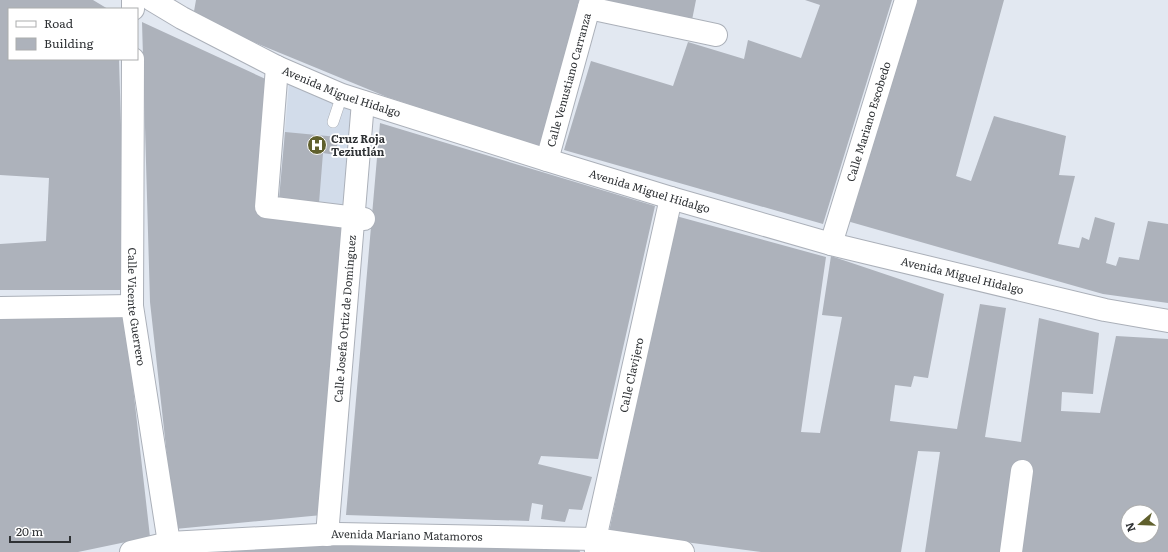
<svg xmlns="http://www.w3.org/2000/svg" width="1168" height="552" viewBox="0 0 1168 552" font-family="Literata,serif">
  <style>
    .built { fill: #d2dcea }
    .building { fill: #adb2bb; fill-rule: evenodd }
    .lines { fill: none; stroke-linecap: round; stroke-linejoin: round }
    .lane-casing { stroke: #abb0b9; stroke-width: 12 }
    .street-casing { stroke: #abb0b9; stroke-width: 24 }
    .lane { stroke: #fff; stroke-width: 11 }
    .street { stroke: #fff; stroke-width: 22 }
    .labels { text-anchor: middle; stroke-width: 3.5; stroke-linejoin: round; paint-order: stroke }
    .street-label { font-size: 11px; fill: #2f3235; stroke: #fff }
    .poi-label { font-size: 11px; font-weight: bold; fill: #2f3235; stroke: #fff; text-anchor: start }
  </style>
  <rect width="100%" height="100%" fill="#e2e8f1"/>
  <path class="built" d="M289 83 353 108 344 205 279 199Z"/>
  <path class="building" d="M0 0H93L108 9H9V59H119L126 290H0V244L46 241 49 178 0 175Z
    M196 0H579L541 147 387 97 193 17Z
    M603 0H696L691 25Z
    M805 0H892L823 224 564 150 591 61 673 86 688 42 744 59 748 40 801 58 820 5Z
    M918 0H1004L956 176 971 181 994 116 1066 136 1059 175 1075 176 1058 244 1079 248 1082 237 1089 240 1095 217 1115 223 1106 263 1116 266 1119 257 1139 260 1148 221 1168 224V303L1103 294 847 221Z
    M142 22 270 81 263 215 348 225 322 515 175 529 150 302Z
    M380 123 655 206 598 459 541 456 538 464 592 477 582 510 569 509 565 522 541 519 543 505 532 503 529 521 346 515Z
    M285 132 338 137 336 155 323 153 319 203 279 199Z
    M676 216 826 257 801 432 820 433 842 317 822 315 831 256 944 294 928 378 914 376 911 387 895 385 890 421 957 429 980 304 1006 308 985 437 1021 442 1039 318 1099 333 1093 394 1062 392 1061 411 1100 413 1116 336 1168 339V552H925L940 452 918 451 901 552H761L609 532ZM1128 512H1152V536H1128Z
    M125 316 150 537 78 552H0V318Z
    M345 542 579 548 580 552H231V551Z"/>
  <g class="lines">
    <defs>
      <path id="lane" d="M333 122 342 95"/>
      <g id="street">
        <path id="s1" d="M152 0 182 18 277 67 342 95 547 160 671 198 831 244 1105 310 1168 321"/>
        <path d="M589 8 716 35"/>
        <path d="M133 9V0"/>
        <path id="s2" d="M133 59 132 306 169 543 173 552"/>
        <path d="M277 67 266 207 364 219"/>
        <path id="s3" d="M547 160 591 0"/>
        <path id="s4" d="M831 244 906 0"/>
        <path d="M0 308 132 306"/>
        <path id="s5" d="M327 535 363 102"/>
        <path id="s6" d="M131 552 169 543 338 534 595 539 683 552"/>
        <path id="s7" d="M596 552 595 539 671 198"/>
        <path d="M1011 552 1022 471"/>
      </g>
    </defs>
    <use href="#lane" class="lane-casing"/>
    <use href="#street" class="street-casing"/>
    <use href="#lane" class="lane"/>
    <use href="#street" class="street"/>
  </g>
  <defs>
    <symbol id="hospital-disc" viewBox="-11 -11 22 22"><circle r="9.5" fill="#60602d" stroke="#fff"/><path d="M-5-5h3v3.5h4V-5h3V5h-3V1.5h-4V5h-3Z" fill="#fff"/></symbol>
  </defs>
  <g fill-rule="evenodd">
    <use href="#hospital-disc" x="306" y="134" width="22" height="22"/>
  </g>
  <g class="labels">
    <g class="street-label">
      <text dy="4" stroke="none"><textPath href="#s3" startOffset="83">Calle Venustiano Carranza</textPath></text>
      <text dy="4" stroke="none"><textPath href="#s1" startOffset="211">Avenida Miguel Hidalgo</textPath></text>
      <text dy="4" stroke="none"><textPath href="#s4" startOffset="128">Calle Mariano Escobedo</textPath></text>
      <text dy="4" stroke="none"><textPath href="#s1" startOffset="535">Avenida Miguel Hidalgo</textPath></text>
      <text dy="4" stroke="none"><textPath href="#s1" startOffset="859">Avenida Miguel Hidalgo</textPath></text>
      <text dy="4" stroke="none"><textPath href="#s2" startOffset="248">Calle Vicente Guerrero</textPath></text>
      <text dy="4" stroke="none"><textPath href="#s5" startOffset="217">Calle Josefa Ortiz de Domínguez</textPath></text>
      <text dy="4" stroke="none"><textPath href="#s7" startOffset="181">Calle Clavijero</textPath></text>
      <text dy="4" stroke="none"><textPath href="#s6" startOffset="277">Avenida Mariano Matamoros</textPath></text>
    </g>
    <g class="poi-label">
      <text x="331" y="143">Cruz Roja<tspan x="331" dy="13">Teziutlán</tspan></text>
    </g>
  </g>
  <rect x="8" y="8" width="130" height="52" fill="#ffffff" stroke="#acadae"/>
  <rect x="16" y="21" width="20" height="6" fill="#ffffff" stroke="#acadae"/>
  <text x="44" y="28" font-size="12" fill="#2f3235">Road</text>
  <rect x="16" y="38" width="20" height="12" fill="#adb2bb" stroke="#acadae"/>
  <text x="44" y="48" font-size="12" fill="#2f3235">Building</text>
  <g transform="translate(1140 524) rotate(251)"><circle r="19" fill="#ffffff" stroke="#acadae"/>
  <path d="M0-3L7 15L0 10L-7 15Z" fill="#60602d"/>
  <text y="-6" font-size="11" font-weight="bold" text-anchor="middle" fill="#2f3235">N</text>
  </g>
  <path d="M10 536v6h60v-6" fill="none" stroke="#2f3235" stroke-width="2"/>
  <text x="16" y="536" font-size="12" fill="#2f3235" stroke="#ffffff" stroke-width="3" paint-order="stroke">20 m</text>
</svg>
